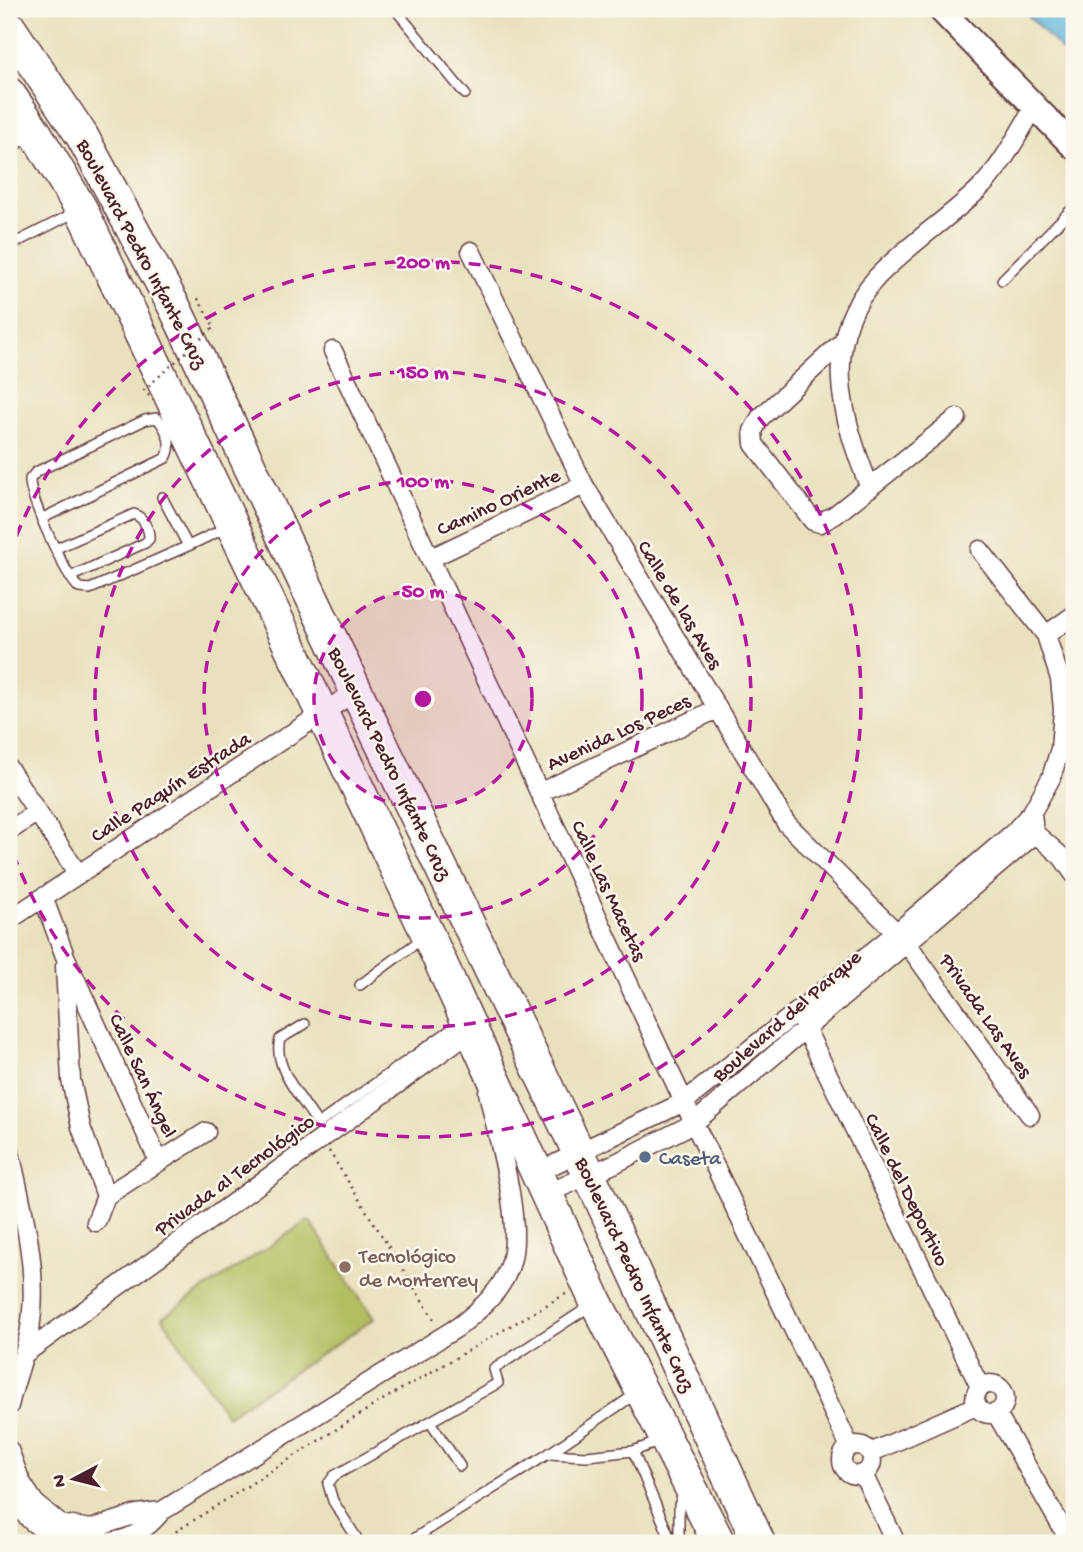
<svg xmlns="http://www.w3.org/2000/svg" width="1083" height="1552" viewBox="0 0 1083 1552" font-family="'Gochi Hand',sans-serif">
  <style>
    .garden { fill: #b2be60; stroke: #7e6e46; stroke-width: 2 }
    .water { fill: #5cb4d9; stroke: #536a82; stroke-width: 2 }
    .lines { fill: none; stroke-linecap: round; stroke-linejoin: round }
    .lane-casing { stroke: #623c41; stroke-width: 12 }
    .street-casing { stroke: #623c41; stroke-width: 21 }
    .secondary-casing { stroke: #623c41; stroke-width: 28 }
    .highway-casing { stroke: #623c41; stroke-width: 35 }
    .path { stroke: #623c41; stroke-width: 2.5; stroke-dasharray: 2 5; stroke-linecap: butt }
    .lane { stroke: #fff; stroke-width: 9 }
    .street { stroke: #fff; stroke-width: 18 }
    .secondary { stroke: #fff; stroke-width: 24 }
    .highway { stroke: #fff; stroke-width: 32 }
    .path-bridge { stroke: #623c41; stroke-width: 2.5; stroke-dasharray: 2 5; stroke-linecap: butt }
    .ring { fill: none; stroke: #b5179e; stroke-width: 3.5; stroke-dasharray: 12 9 }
    .service-dot { fill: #5c6f8a; stroke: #fbf7ec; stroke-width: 2.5 }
    .education-dot { fill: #8d6e63; stroke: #fbf7ec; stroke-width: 2.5 }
    .labels { text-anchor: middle; stroke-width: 5; stroke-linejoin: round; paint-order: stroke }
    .street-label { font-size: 21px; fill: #4a1f2b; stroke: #fbf7ec }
    .service-label { font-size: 21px; fill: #4e5e75; stroke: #fbf7ec; text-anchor: start }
    .education-label { font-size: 21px; fill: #785e54; stroke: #fbf7ec; text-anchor: start }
    .centre { fill: #b5179e; stroke: #fbf7ec; stroke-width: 3.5 }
    .ring-label { font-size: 21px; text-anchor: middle; font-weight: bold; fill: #b5179e; stroke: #fbf7ec; stroke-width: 5; stroke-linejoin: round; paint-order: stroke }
  </style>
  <rect width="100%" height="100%" fill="#fbf7ec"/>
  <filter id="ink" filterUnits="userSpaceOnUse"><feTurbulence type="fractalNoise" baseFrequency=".0143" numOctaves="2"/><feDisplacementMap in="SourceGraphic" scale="14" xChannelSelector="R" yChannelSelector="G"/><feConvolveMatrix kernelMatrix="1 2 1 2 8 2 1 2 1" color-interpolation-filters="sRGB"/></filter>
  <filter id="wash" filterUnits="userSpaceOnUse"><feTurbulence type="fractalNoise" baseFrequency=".00686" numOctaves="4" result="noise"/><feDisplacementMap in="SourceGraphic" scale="28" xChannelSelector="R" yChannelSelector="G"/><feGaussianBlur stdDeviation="1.57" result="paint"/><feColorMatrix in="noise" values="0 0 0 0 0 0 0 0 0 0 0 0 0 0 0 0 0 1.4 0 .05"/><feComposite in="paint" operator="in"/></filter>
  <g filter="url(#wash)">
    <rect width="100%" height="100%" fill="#e9e1be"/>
    <path class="garden" d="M309 1220 374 1319 227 1416 162 1317Z"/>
    <path class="water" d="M1022 9H1074V63Z"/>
  </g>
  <g filter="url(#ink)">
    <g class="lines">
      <defs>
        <path id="lane" d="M395 9 465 94
          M9 150 30 135
          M9 246 76 212
          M1002 280 1074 207
          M162 497 188 546 228 527
          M43 518 166 458C174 445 166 428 157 418L145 420 36 472 30 479C29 497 65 575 79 588L90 589 188 546
          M57 548 134 514C143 517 150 530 149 539L145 543 70 577
          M360 985 423 938
          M305 1024 280 1039C272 1068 304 1101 318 1124L463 1021
          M430 1422 460 1466
          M633 1451 661 1441
          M548 1454 587 1456 633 1451 672 1543
          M358 1540 333 1501 328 1484 334 1476 498 1383 494 1369 592 1305
          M407 1543 548 1454 637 1393
          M679 1543V1505L684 1492"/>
        <path id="street" d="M471 251 584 485 786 823 906 942 1030 1115
          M840 344 760 418 753 431 754 444 813 521 820 523 835 515 957 418
          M333 351 684 1102 850 1447
          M870 488C841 417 819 340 877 277 908 245 946 220 978 190 1002 167 1018 134 1035 106
          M431 558 584 485
          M1046 635 1074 615
          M9 769 78 874
          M539 793 717 709
          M1028 827 1062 857 1074 874
          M9 831 37 812
          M43 897 65 956 158 1160
          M9 920 356 691
          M65 966 71 1080 81 1127 106 1196
          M801 1019 980 1387
          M9 1148C22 1208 41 1272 29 1334 24 1358 14 1382 9 1406
          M536 1173 684 1102 897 932 1013 833 1032 812 1051 778 1060 749 1063 710 1060 679 1046 635 980 550
          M546 1194 616 1163 694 1123 1034 835 1032 812
          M106 1196 206 1132
          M96 1222 106 1196
          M23 1355 472 1030
          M975 1399a15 15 0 1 1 30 0a15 15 0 1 1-30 0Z
          M996 1413 1071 1543
          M842 1460a15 15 0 1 1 30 0a15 15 0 1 1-30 0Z
          M9 1450 21 1482 35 1503 60 1524 91 1529 137 1514 162 1511
          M870 1453 976 1406
          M863 1474 896 1543
          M9 1493C26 1522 46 1536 79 1543
          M103 1543C130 1541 145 1531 162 1511L458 1327C480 1310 504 1289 511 1262 523 1219 497 1137 488 1092"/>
        <path id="secondary" d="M940 9 1074 147"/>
        <path id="highway" d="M9 27 82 136 175 308 356 691 589 1174 759 1543
          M9 94 35 132 81 209 428 935 596 1302 719 1543"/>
      </defs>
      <use href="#lane" class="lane-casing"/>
      <use href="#street" class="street-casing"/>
      <use href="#secondary" class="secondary-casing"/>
      <use href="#highway" class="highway-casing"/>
      <path class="path" d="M329 1151 435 1321
        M158 1543 381 1401 569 1292"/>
      <use href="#lane" class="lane"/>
      <use href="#street" class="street"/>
      <use href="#secondary" class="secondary"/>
      <use href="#highway" class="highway"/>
      <path class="path-bridge" d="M154 401 144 390 214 327 196 295"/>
    </g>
  </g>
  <circle cx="423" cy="699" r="109" fill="#b5179e" fill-opacity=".12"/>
  <g class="ring">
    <circle cx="423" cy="699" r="109"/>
    <circle cx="423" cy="699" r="219"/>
    <circle cx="423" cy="699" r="328"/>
    <path d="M9 556A438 438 0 1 1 9 842"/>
  </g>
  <circle class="service-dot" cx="645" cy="1157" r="7"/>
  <circle class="education-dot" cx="345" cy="1267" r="7"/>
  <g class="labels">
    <g class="street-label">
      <text transform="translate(143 253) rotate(62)" y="7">Boulevard Pedro Infante Cruz</text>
      <text transform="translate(498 501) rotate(-25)" y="7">Camino Oriente</text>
      <text transform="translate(681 604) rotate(59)" y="7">Calle de las Aves</text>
      <text transform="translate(618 731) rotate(-25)" y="7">Avenida Los Peces</text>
      <text transform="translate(391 763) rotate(64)" y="7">Boulevard Pedro Infante Cruz</text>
      <text transform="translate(170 786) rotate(-33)" y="7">Calle Paquín Estrada</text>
      <text transform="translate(610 890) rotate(65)" y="7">Calle Las Macetas</text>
      <text transform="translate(786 1015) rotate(-41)" y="7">Boulevard del Parque</text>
      <text transform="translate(987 1015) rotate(55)" y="7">Privada Las Aves</text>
      <text transform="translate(144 1075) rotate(65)" y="7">Calle San Ángel</text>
      <text transform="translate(234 1174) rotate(-36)" y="7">Privada al Tecnológico</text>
      <text transform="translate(908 1189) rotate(64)" y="7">Calle del Deportivo</text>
      <text transform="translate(636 1274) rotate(65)" y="7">Boulevard Pedro Infante Cruz</text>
    </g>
    <g class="service-label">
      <text x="659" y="1164">Caseta</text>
    </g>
    <g class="education-label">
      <text x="359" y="1262">Tecnológico<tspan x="359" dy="24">de Monterrey</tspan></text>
    </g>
  </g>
  <circle cx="423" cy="699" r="10" class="centre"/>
  <g class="ring-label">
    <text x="423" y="268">200 m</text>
    <text x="423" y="378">150 m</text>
    <text x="423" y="487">100 m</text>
    <text x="423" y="597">50 m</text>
  </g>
  <rect width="1083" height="1552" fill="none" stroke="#fbf7ec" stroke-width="35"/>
  <g transform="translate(74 1479) rotate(263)" stroke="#fbf7ec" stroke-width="5" paint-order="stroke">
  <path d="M0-5L12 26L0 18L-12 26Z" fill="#4a1f2b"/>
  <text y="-10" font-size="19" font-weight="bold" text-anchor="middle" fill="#4a1f2b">N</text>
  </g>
</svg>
